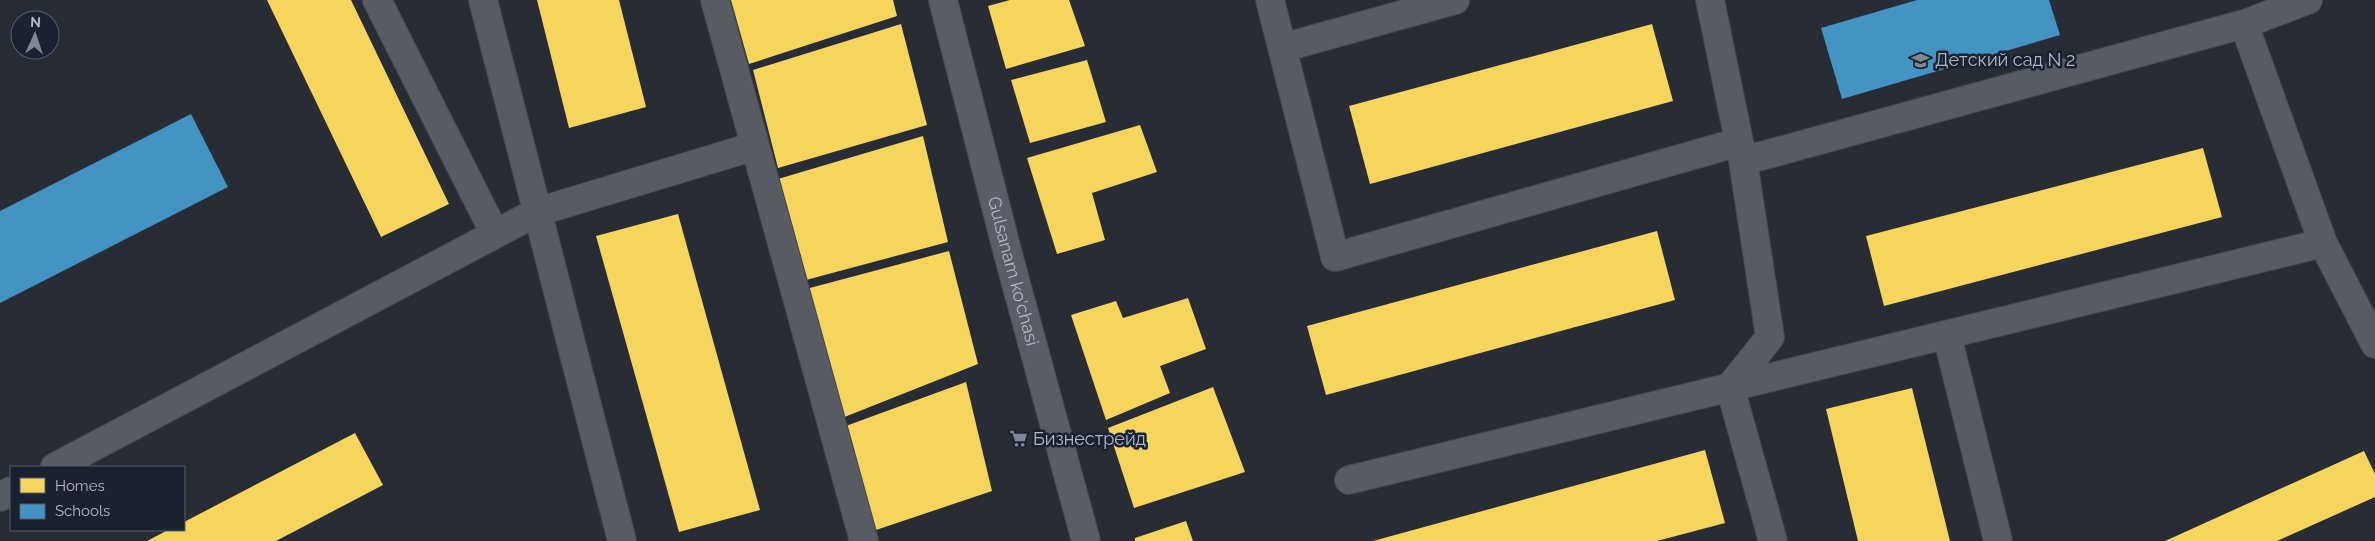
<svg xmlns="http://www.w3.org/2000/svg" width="2375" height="541" viewBox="0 0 2375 541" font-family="Raleway,sans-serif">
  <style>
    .homes { fill: #f6d55c }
    .schools { fill: #4393c3 }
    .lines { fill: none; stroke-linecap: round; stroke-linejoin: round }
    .minor-casing { stroke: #43474e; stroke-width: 30 }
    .major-casing { stroke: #444952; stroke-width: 30 }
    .minor { stroke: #575b63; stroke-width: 28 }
    .major { stroke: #595d65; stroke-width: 28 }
    .labels { text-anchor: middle; stroke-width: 5; stroke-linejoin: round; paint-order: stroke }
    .poi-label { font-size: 18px; fill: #b0b8c7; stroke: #1a2230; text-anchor: start }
    .street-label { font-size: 18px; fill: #b0b8c7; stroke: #1a2230 }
  </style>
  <rect width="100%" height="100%" fill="#272c35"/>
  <path class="homes" d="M267 0H351L449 204 381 237Z
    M537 0H619L646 107 569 128Z
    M731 0H893L897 16 749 64Z
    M1010 0H1069L1085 46 1006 69 988 6Z
    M901 24 927 125 778 168 753 70Z
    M1652 24 1673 101 1370 184 1349 106Z
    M1087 60 1106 122 1030 143 1011 80Z
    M1140 125 1157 172 1092 193 1105 240 1057 254 1027 158Z
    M923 136 948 242 806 280 778 179Z
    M2203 148 2222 217 1884 306 1866 236Z
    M678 214 760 510 679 532 596 236Z
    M1657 231 1675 300 1326 395 1307 326Z
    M949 251 978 364 842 418 806 289Z
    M1188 298 1206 349 1160 366 1170 393 1106 420 1071 315 1116 301 1123 318Z
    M966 382 992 491 876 530 843 427Z
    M1213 387 1245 472 1134 508 1108 428Z
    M1912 388 1950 541H1858L1826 409Z
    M355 433 383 485 276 541H147L168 530H184V522Z
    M1705 450 1725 523 1657 541H1373Z
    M2364 451 2375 474V497L2277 541H2165Z
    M1186 521 1193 541H1135V538Z"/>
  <path class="schools" d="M1917 0H2049L2060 35 1842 99 1821 28Z
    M191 114 228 187 0 303V211Z"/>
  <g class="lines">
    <defs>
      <path id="minor" d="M377 0 495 234
        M483 0 622 541
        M715 0 864 541
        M1270 0 1335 257 1739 142
        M1710 0 1743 161 1770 337 1730 387 1773 541
        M2244 24 2308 0
        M1282 48 1455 0
        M1743 161 2244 24 2323 243 2375 344
        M1947 335 1998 541
        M55 467 537 212 755 146
        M1349 480 2323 243
        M0 497 11 491"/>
      <g id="major">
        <path id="s1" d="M943 0 1008 254 1086 541"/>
      </g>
    </defs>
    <use href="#minor" class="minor-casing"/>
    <use href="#major" class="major-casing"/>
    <use href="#minor" class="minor"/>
    <use href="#major" class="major"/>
  </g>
  <defs>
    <symbol id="school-bare" viewBox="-9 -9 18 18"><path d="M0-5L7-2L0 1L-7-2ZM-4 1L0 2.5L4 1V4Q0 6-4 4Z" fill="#808794" stroke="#1a2230" stroke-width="2.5" paint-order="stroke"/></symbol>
    <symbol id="supermarket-bare" viewBox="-9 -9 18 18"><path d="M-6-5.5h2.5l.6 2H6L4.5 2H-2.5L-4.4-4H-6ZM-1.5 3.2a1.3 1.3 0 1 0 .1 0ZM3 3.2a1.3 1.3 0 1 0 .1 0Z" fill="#808794" stroke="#1a2230" stroke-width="2.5" paint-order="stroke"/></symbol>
  </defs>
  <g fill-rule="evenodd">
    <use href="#school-bare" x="1908" y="48" width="25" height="25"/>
    <use href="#supermarket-bare" x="1006" y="426" width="25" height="25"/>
  </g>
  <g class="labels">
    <g class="poi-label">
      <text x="1935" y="66">Детский сад N 2</text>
      <text x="1033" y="445">Бизнестрейд</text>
    </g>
    <g class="street-label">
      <text dy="6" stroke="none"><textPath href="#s1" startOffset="280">Gulsanam ko'chasi</textPath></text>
    </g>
  </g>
  <rect x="10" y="466" width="175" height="65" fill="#1a2230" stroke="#565e6c"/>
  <rect x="20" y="478" width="25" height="15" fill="#f6d55c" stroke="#565e6c"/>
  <text x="55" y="491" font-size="15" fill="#b0b8c7">Homes</text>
  <rect x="20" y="504" width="25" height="15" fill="#4393c3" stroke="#565e6c"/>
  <text x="55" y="516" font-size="15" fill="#b0b8c7">Schools</text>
  <g transform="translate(35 35) rotate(3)"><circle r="24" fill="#1a2230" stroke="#565e6c"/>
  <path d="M0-4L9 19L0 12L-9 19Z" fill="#808794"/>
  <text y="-8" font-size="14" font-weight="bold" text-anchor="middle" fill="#b0b8c7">N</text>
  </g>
</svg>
